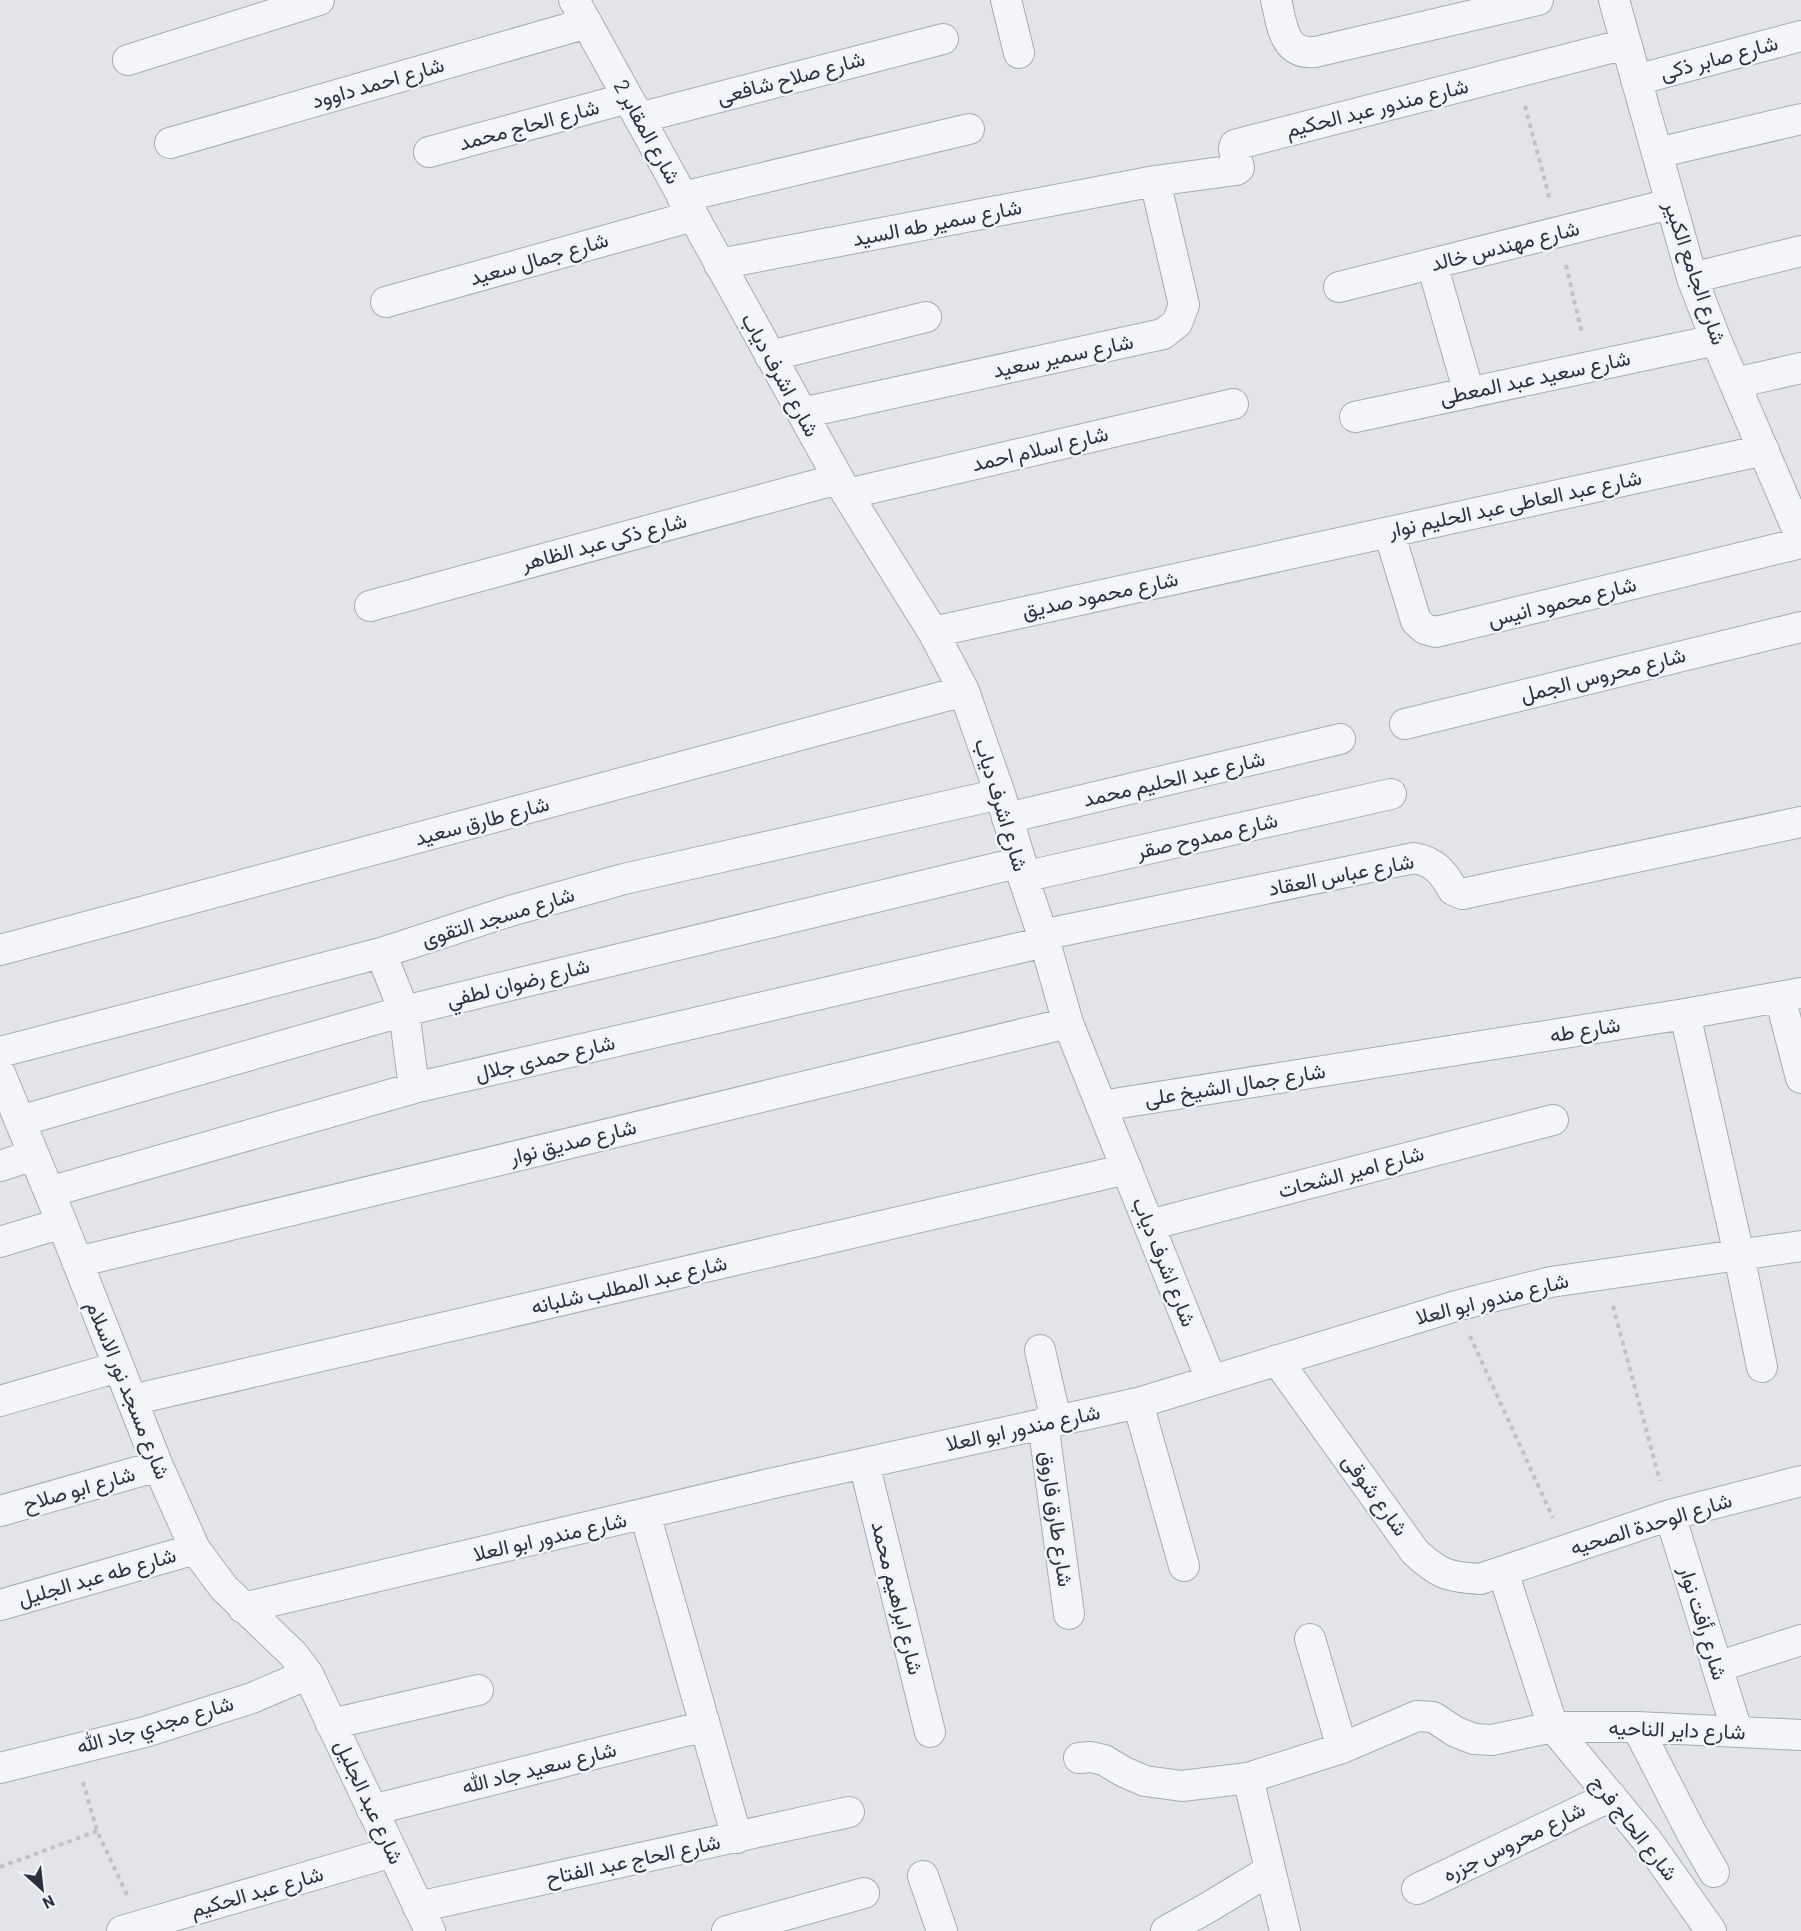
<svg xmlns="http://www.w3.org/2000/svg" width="1801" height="1931" viewBox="0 0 1801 1931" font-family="Barlow,Vazirmatn,sans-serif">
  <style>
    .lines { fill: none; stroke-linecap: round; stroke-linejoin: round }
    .minor-casing { stroke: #a7abb3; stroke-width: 32 }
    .path { stroke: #c0c2c8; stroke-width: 4; stroke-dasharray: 4.5 4.5; stroke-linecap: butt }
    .minor { stroke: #f4f5f8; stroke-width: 30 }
    .labels { text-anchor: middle; stroke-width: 5; stroke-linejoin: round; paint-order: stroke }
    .street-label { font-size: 21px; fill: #2b3140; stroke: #f2f3f7 }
  </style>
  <rect width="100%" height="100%" fill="#e2e4e9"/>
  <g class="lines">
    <defs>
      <path id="minor" d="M574 0 847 494 933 632 964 691 1000 794 1021 862 1023 877 1045 942 1068 1023 1211 1380
        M1006 0 1019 53
        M1276 0C1282 24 1283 55 1315 52L1538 0
        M1614 0 1692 278 1716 340 1801 538
        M128 60 319 0
        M1636 80 1801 36
        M639 118 943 39
        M170 143 587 23
        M429 152 628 98
        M1657 153 1801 119
        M682 197 969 129
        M719 264 1155 181 1236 170 1239 168 1234 149 1235 145 1238 144 1626 44
        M1432 264 1469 393
        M1692 278 1801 251
        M1339 287 1670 204
        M386 302 693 216
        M770 356 926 317
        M1735 383 1801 368
        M802 413 1163 334 1177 323 1184 305 1155 181
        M1355 417 1716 340
        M847 494 1233 404
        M1389 532 1416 621 1425 629 1436 632 1801 543
        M370 606 838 479
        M933 632 1764 450
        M1405 724 1801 627
        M1007 818 1340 739
        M1023 877 1391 794
        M1042 935 1414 858C1434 861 1444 873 1453 890L1462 894 1801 822
        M0 950 964 691
        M381 953 404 1011 414 1088
        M1780 997 1801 1078
        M1685 1014 1739 1255 1762 1367
        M0 1052 381 953 510 911 624 879 1000 794
        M0 1073 62 1223 158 1466 195 1549 224 1588 293 1654 308 1674 430 1931
        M1101 1106 1685 1014 1801 993
        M20 1121 404 1011 1021 862
        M0 1166 34 1155
        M49 1192 414 1088 1045 942
        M1149 1225 1553 1120
        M0 1242 62 1223
        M77 1262 1068 1023
        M1040 1350 1056 1420
        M1277 1360 1415 1552C1439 1574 1447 1577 1480 1579L1670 1515 1801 1481
        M132 1400 1127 1169
        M0 1401 118 1367
        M1138 1403 1184 1566
        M1043 1423 1069 1614
        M864 1463 930 1732
        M0 1511 158 1466
        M645 1514 737 1838
        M1670 1515 1737 1731
        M1503 1572 1553 1727 1646 1839 1711 1931
        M0 1605 195 1549
        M243 1608 778 1482 1138 1403 1456 1306 1551 1282 1801 1246
        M1310 1639 1342 1748
        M1717 1667 1801 1640
        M331 1724 478 1690
        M1637 1727 1691 1832 1714 1872
        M1079 1758 1091 1757 1104 1760 1124 1772 1145 1781 1182 1786 1248 1778 1342 1748 1417 1716 1433 1717 1456 1732 1474 1739 1492 1740 1553 1727H1637L1801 1735
        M0 1768 145 1732 252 1698 308 1674
        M1248 1778 1285 1931
        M372 1810 705 1726
        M923 1876 942 1931
        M1417 1889 1611 1796
        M418 1907 849 1812
        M122 1931 392 1852
        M727 1931 864 1893
        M1166 1931 1209 1907 1270 1870"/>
    </defs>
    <use href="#minor" class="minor-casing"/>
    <path class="path" d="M1525 106 1550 200
      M1566 265 1582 334
      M1613 1306 1660 1481
      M1470 1336 1553 1518
      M83 1782 97 1831 127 1895
      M0 1867 97 1831"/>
    <use href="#minor" class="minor"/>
  </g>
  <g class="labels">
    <g class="street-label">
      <text transform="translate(1719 58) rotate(-15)" y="7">شارع صابر ذكى</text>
      <text transform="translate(791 78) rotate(-15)" y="7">شارع صلاح شافعى</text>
      <text transform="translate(378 83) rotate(-16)" y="7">شارع احمد داوود</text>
      <text transform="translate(1377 108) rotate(-14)" y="7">شارع مندور عبد الحكيم</text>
      <text transform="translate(529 125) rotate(-15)" y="7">شارع الحاج محمد</text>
      <text transform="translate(647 132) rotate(61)" y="7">شارع المقابر 2</text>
      <text transform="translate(937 223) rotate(-11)" y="7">شارع سمير طه السيد</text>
      <text transform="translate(1505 246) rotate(-14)" y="7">شارع مهندس خالد</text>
      <text transform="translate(539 259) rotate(-16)" y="7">شارع جمال سعيد</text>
      <text transform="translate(1695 273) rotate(71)" y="7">شارع الجامع الكبير</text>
      <text transform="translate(1063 356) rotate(-12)" y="7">شارع سمير سعيد</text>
      <text transform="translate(780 375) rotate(61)" y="7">شارع اشرف دياب</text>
      <text transform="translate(1535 378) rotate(-12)" y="7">شارع سعيد عبد المعطى</text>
      <text transform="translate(1040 449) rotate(-13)" y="7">شارع اسلام احمد</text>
      <text transform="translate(1515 504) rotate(-12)" y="7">شارع عبد العاطى عبد الحليم نوار</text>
      <text transform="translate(604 542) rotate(-15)" y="7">شارع ذكى عبد الظاهر</text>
      <text transform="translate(1100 595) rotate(-12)" y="7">شارع محمود صديق</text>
      <text transform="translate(1562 602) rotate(-14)" y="7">شارع محمود انيس</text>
      <text transform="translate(1603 675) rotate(-14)" y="7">شارع محروس الجمل</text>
      <text transform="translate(1174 779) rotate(-13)" y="7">شارع عبد الحليم محمد</text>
      <text transform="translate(1001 805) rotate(73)" y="7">شارع اشرف دياب</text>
      <text transform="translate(482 821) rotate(-15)" y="7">شارع طارق سعيد</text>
      <text transform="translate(1207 836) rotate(-13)" y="7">شارع ممدوح صقر</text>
      <text transform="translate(1341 875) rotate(-11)" y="7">شارع عباس العقاد</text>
      <text transform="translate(498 917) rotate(-17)" y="7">شارع مسجد التقوى</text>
      <text transform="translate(518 983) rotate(-14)" y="7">شارع رضوان لطفي</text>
      <text transform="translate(1585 1030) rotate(-9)" y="7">شارع طه</text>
      <text transform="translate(545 1058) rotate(-13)" y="7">شارع حمدى جلال</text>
      <text transform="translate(1235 1085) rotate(-9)" y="7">شارع جمال الشيخ على</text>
      <text transform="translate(573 1142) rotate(-14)" y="7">شارع صديق نوار</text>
      <text transform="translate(1351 1172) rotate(-15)" y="7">شارع امير الشحات</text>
      <text transform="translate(1164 1262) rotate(68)" y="7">شارع اشرف دياب</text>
      <text transform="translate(629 1285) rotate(-13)" y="7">شارع عبد المطلب شلبانه</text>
      <text transform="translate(1492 1299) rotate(-14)" y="7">شارع مندور ابو العلا</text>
      <text transform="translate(128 1390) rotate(68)" y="7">شارع مسجد نور الاسلام</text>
      <text transform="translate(1023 1428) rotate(-12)" y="7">شارع مندور ابو العلا</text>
      <text transform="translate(79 1489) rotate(-16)" y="7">شارع ابو صلاح</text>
      <text transform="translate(1375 1495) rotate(54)" y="7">شارع شوقى</text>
      <text transform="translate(1056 1519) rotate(82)" y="7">شارع طارق فاروق</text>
      <text transform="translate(1651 1524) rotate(-17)" y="7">شارع الوحدة الصحيه</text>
      <text transform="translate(550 1537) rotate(-13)" y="7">شارع مندور ابو العلا</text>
      <text transform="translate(97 1577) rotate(-16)" y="7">شارع طه عبد الجليل</text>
      <text transform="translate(897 1598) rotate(76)" y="7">شارع ابراهيم محمد</text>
      <text transform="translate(1703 1623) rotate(73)" y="7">شارع رأفت نوار</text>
      <text transform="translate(155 1725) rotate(-16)" y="7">شارع مجدي جاد الله</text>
      <text transform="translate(1677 1730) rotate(2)" y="7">شارع داير الناحيه</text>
      <text transform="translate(539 1768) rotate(-14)" y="7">شارع سعيد جاد الله</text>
      <text transform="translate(369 1802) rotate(65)" y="7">شارع عبد الجليل</text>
      <text transform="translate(1634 1828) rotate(52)" y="7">شارع الحاج فرج</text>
      <text transform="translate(1514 1842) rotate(-26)" y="7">شارع محروس جزره</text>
      <text transform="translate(633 1860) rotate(-12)" y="7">شارع الحاج عبد الفتاح</text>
      <text transform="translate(257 1892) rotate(-16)" y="7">شارع عبد الحكيم</text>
    </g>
  </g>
  <g transform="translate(42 1889) rotate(153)" stroke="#f2f3f7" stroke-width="4.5" paint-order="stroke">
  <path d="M0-4.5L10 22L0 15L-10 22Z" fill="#2b3140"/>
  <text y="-9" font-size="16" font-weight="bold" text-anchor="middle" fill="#2b3140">N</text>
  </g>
</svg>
